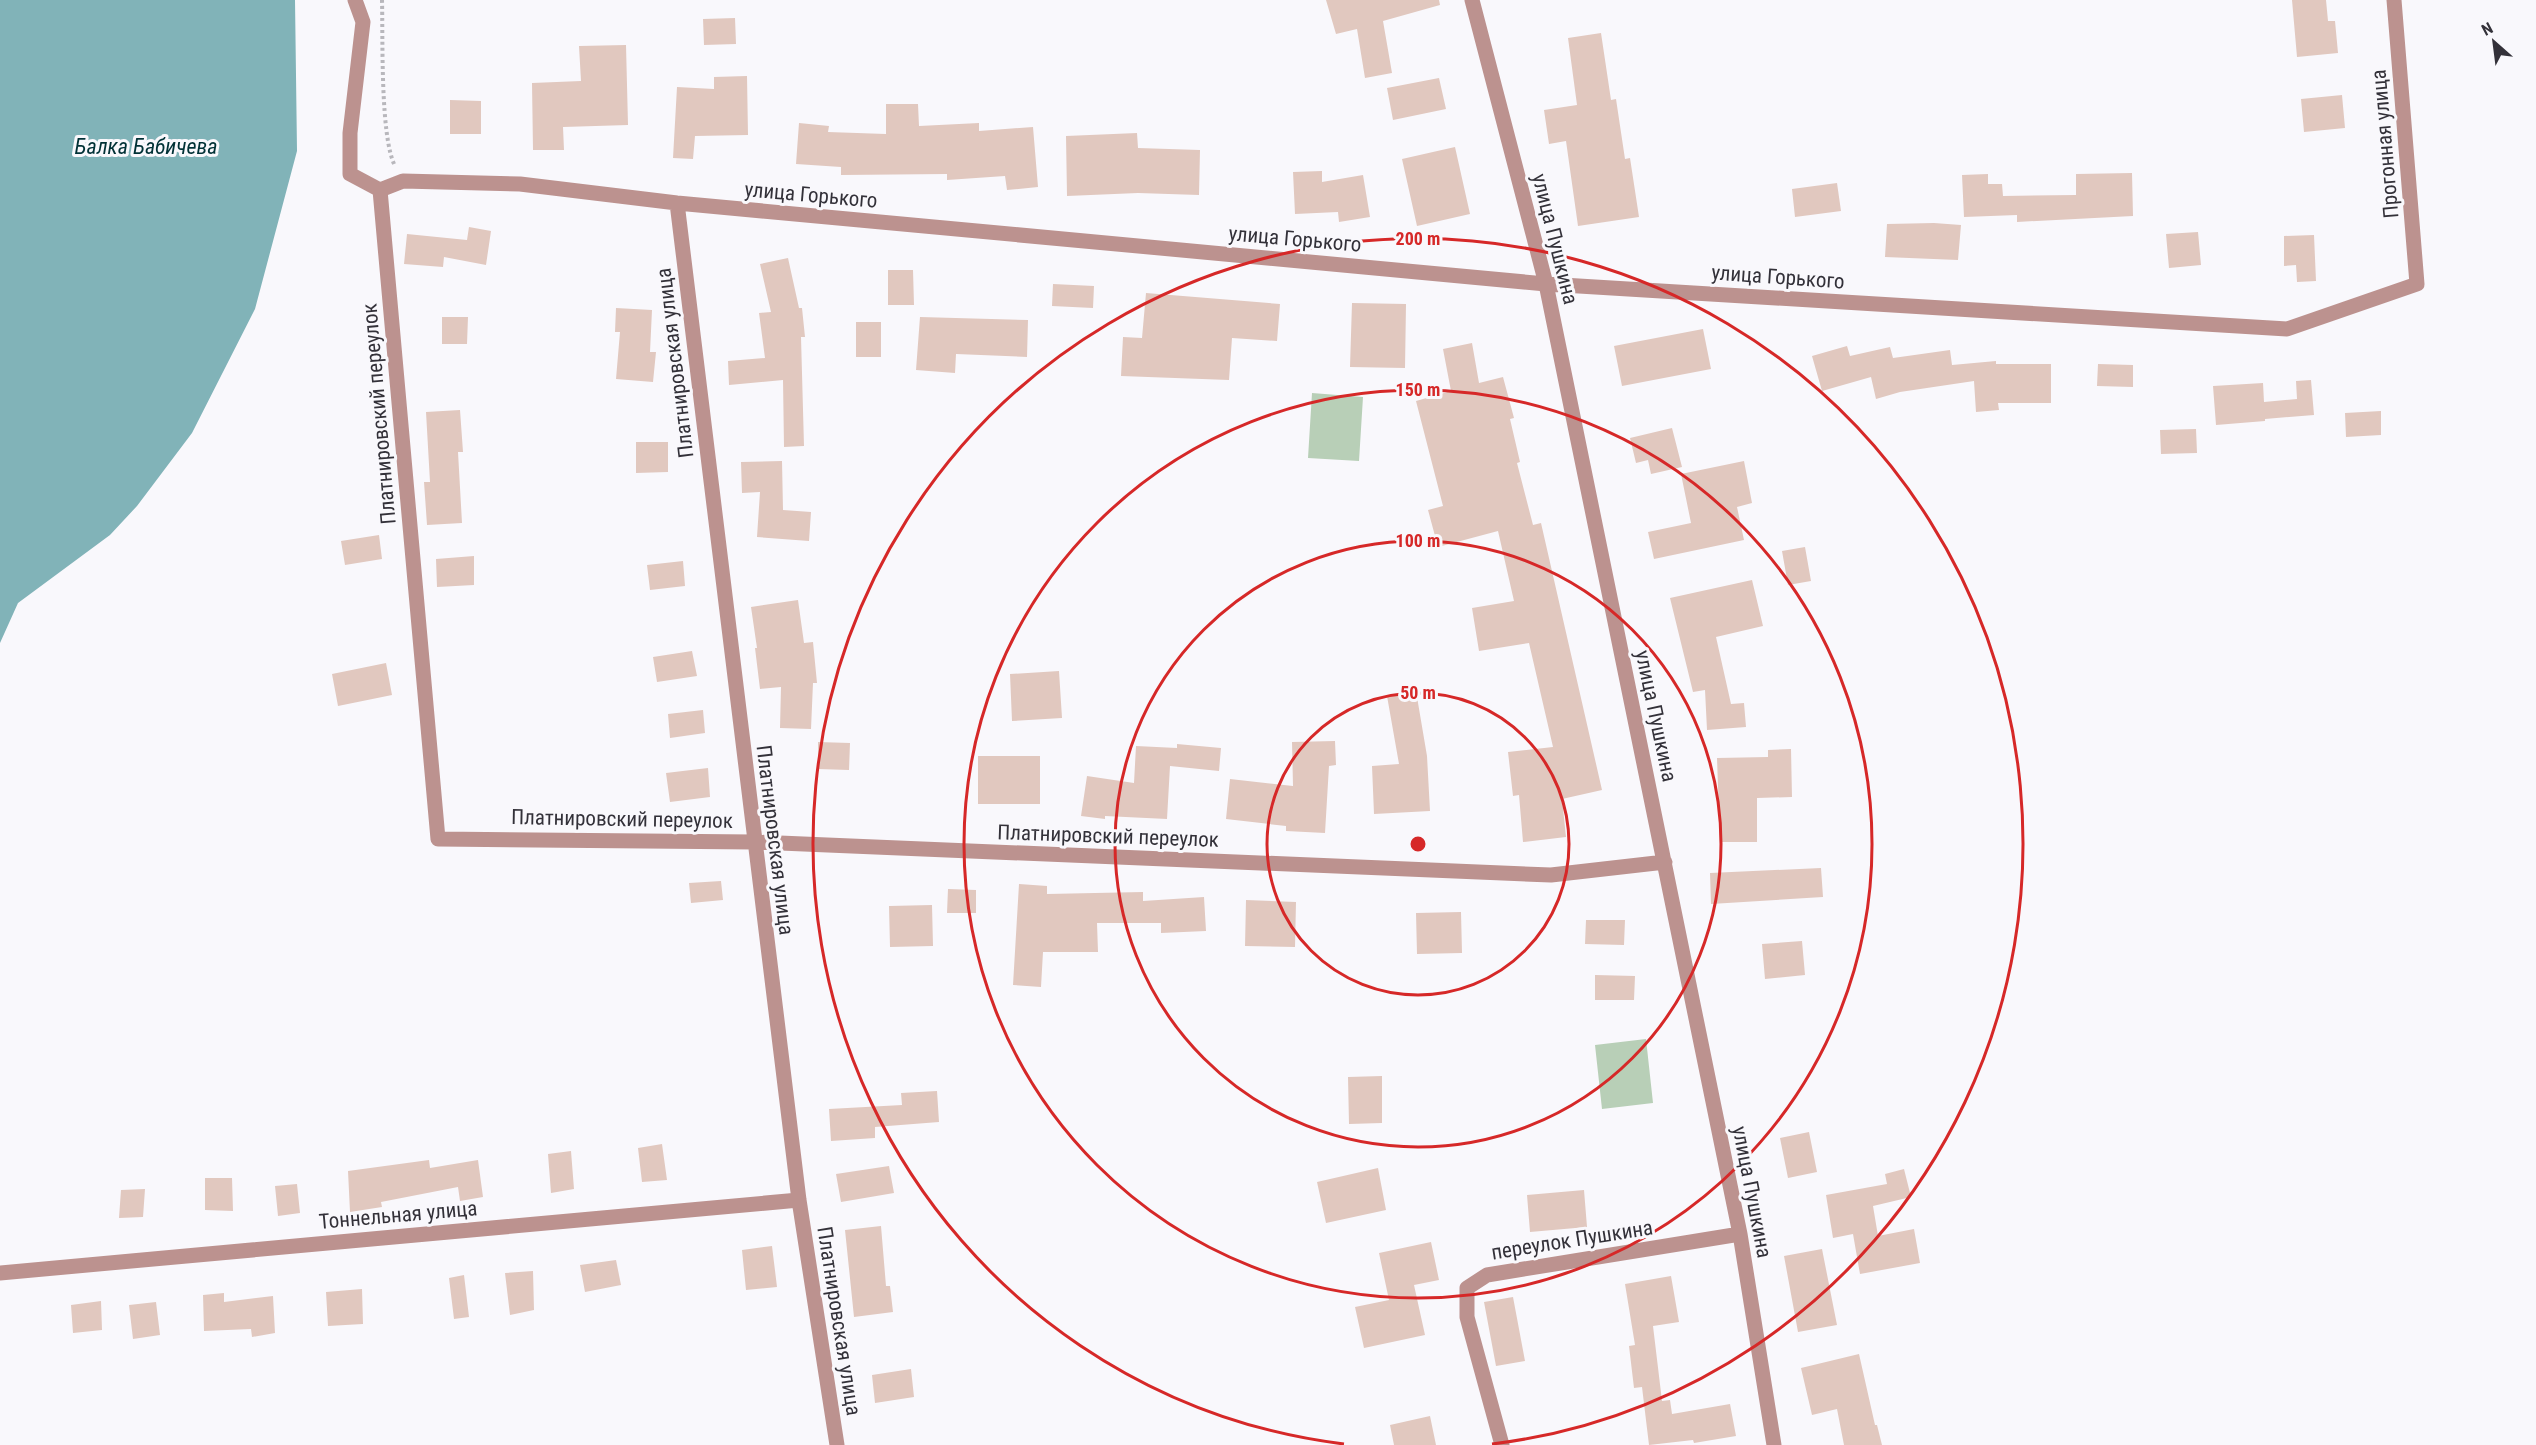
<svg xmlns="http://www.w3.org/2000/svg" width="2536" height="1445" viewBox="0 0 2536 1445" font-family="'Roboto Condensed',sans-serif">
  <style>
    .green { fill: #b8cfb7 }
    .water { fill: #81b3b8 }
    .building { fill: #e1c8bf }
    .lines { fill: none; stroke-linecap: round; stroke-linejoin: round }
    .path { stroke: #b8b7bc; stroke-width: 4; stroke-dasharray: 3 3; stroke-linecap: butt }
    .street { stroke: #bc928f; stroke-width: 15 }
    .ring { fill: none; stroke: #d62828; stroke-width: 3 }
    .labels { text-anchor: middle; stroke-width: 6; stroke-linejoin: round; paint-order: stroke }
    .street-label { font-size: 21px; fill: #333139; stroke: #f9f8fc }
    .water-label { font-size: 22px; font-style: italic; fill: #003136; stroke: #f9f8fc }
    .centre { fill: #d62828; stroke: #f9f8fc; stroke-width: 3 }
    .ring-label { font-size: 18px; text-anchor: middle; font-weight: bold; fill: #d62828; stroke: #f9f8fc; stroke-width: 6; stroke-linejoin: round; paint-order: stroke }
  </style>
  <rect width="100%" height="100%" fill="#f9f8fc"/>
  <path class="green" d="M1312 393 1363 397 1359 461 1308 458Z
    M1646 1039 1653 1103 1602 1109 1595 1045Z"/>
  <path class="water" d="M0 0H295L297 151 255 309 192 433 137 506 110 535 18 603 0 643Z"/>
  <path class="building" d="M1326 0H1439L1440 5 1383 21 1392 73 1365 78 1357 29 1336 34Z
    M2292 0H2326L2328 21H2335L2338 53 2297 57Z
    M735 18 736 44 704 45 703 19Z
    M1601 33 1611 100 1616 99 1625 159 1630 158 1639 217 1578 226 1566 141 1549 144 1544 110 1577 105 1568 38Z
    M626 45 628 125 563 127 564 150H533L532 83 581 81 579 46Z
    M747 76 748 135 695 136 693 159 673 158 677 87 714 89V77Z
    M1439 78 1446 109 1393 120 1387 88Z
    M2342 95 2345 128 2304 132 2301 99Z
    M450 100 481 101V134H450Z
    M886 104H918L919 126 979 123V131L1033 127 1038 187 1007 190 1005 176 947 180V174L841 175V167L796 164 799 123 829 126 828 132 886 134Z
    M1137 133 1138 148 1200 150 1199 195 1138 193 1067 196 1066 136Z
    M1455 147 1470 214 1417 226 1402 159Z
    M1322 171V182L1363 175 1370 217 1339 222 1338 212 1295 214 1293 172Z
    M2132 173 2133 216 2017 222V215L1964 217 1962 175 1988 174V184H2002L2003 196 2076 195V174Z
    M1837 183 1841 211 1795 217 1792 189Z
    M1934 223 1961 225 1958 260 1885 257 1887 224Z
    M469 227 491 231 486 265 444 257 443 267 404 264 407 234 467 240Z
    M2198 232 2201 265 2169 268 2166 234Z
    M2314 235 2316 281 2297 282 2296 265 2284 266V236Z
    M788 258 799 308H802L805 337H801L804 446 784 447 783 380 729 385 728 361 765 358 759 313 771 312 760 264Z
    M888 270H913L914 305H888Z
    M1053 284 1094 286 1093 308 1052 306Z
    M1146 293 1280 304 1277 341 1232 338 1229 380 1121 376 1123 337 1142 338Z
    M1352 303 1406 304 1405 368 1350 367Z
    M616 308 652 310 650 352H656L653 382 616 379 620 332H615Z
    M442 317H468L467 344H442Z
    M920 317 1028 320 1027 357 956 354 955 373 916 370Z
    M856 322H881V357H856Z
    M1703 329 1711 369 1622 386 1614 346Z
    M1472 343 1479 383 1503 377 1514 418 1510 419 1520 462 1517 463 1533 525 1541 523 1602 790 1562 799 1566 837 1523 842 1519 795 1513 796 1508 752 1553 747 1529 643 1479 651 1472 608 1514 601 1498 531 1438 547 1428 510 1443 506 1416 401 1451 391 1443 349Z
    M1847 346 1850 356 1890 347 1893 358 1950 350 1952 365 1996 361V364H2051V403H1998L1999 410 1976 412 1974 381 1900 392 1876 399 1871 377 1822 391 1812 356Z
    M2098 364 2133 365V387L2097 386Z
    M2311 380 2314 415 2265 419V421L2216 425 2213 386 2263 383 2264 402 2297 399 2296 381Z
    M460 410 463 452H458L462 523 427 525 424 482H430L426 412Z
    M2381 411V435L2346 437 2345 413Z
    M1672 428 1682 467 1651 474 1648 460 1636 463 1630 438Z
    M2196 429 2197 453 2161 454 2160 430Z
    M636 442H668V472L636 473Z
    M782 461 783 510 811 512 809 541 757 537 760 492 742 493 741 462Z
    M1744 461 1752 503 1737 507 1744 540 1654 559 1648 532 1691 523 1681 474Z
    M379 535 382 559 345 565 341 541Z
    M1805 547 1811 581 1788 585 1782 551Z
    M474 556V585L437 587 436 559Z
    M683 561 685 586 650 590 647 565Z
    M1752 580 1763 626 1716 637 1731 704 1744 703 1746 727 1707 730 1705 690 1693 692 1670 598Z
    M798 600 804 643 813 642 817 683H813L811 729 780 728 781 687 760 689 755 648H757L751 607Z
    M692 651 697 676 657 682 653 657Z
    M386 663 392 695 338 706 332 674Z
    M1059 671 1062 718 1012 721 1010 674Z
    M1416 691 1427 756 1430 811 1374 814 1372 766 1399 764 1387 696Z
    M703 710 705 733 670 738 668 714Z
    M1335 741 1336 765 1329 766 1325 833 1286 831V826L1226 819 1230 779 1293 786 1292 742Z
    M818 742 850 743 849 770 818 769Z
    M1177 744 1221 748 1219 771 1170 766 1167 819 1105 816V819L1081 816 1087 776 1134 783 1136 746 1177 748Z
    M1791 749 1792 797 1757 798V842H1720L1717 758 1768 757V750Z
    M978 756H1040V804H978Z
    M708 768 710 797 670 802 666 773Z
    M1821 868 1823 897 1711 904 1710 873Z
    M721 881 723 900 691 903 689 883Z
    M1019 884 1047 886V894L1143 892V901L1204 897 1206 931 1161 933V923H1097L1098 952H1043L1041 987 1013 985Z
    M948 889 976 890V913H947Z
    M1246 900 1296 902 1295 947 1245 946Z
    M932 905 933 946 890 947 889 906Z
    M1461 912 1462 953 1417 954 1416 913Z
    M1586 920H1625L1624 945 1585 944Z
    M1802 941 1805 975 1765 979 1762 944Z
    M1595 975 1635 976 1634 1000H1595Z
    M1382 1076V1123L1349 1124 1348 1077Z
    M937 1091 939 1122 875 1127V1138L831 1141 829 1109 902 1105 901 1093Z
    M1809 1132 1817 1172 1788 1178 1780 1138Z
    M662 1144 667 1180 642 1182 638 1148Z
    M571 1151 574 1189 551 1193 548 1154Z
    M429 1160 430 1168 478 1160 483 1197 460 1201 458 1187 381 1202 382 1207 350 1212 348 1171Z
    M889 1166 894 1193 841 1202 836 1174Z
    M1378 1168 1386 1210 1326 1223 1317 1182Z
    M1904 1169 1911 1197 1873 1206 1878 1236 1914 1229 1920 1263 1860 1274 1853 1234 1833 1238 1826 1195 1887 1184 1885 1174Z
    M205 1178H232L233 1211 205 1210Z
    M297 1184 300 1213 278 1216 275 1186Z
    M145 1189 143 1217 119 1218 121 1190Z
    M1584 1190 1587 1227 1530 1232 1527 1195Z
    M881 1226 886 1286H890L893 1312 854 1317 845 1230Z
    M1431 1242 1439 1280 1414 1285 1425 1335 1364 1348 1355 1307 1389 1300 1379 1253Z
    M772 1246 777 1287 746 1290 742 1250Z
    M1822 1249 1837 1325 1798 1332 1784 1256Z
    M616 1260 621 1285 585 1292 580 1265Z
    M533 1271 534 1310 510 1315 505 1273Z
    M464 1275 469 1317 454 1319 449 1278Z
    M1671 1276 1679 1322 1653 1326 1662 1401 1670 1400 1672 1414 1730 1404 1736 1436 1694 1443 1693 1440 1649 1445 1642 1387 1634 1388 1629 1346 1635 1345 1625 1284Z
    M362 1289 363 1324 328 1326 326 1292Z
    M224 1293V1302L273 1296 275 1333 252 1337 251 1329 204 1331 203 1295Z
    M1513 1297 1525 1361 1496 1366 1484 1302Z
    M101 1301 102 1330 73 1333 71 1305Z
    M156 1302 160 1335 133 1339 129 1305Z
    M1859 1354 1875 1425H1877L1882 1445H1844L1837 1409 1812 1415 1801 1368Z
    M911 1369 914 1397 875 1403 872 1375Z
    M1430 1416 1436 1445H1394L1390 1425Z"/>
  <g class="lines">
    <path class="path" d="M382 0C383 37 380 137 395 166"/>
    <path class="street" d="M355 0 363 22 350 133V174L380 190 438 839 754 842 1551 875 1665 862
      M1472 0 1546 284 1740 1234 1774 1445
      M380 190 403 181 520 184 677 203 1546 284 2287 329 2417 284 2394 0
      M677 203 799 1200 837 1445
      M0 1273 799 1200
      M1502 1445 1467 1317V1288L1487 1275 1740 1234"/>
  </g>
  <g class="ring">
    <circle cx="1418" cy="844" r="151"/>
    <circle cx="1418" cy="844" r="303"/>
    <circle cx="1418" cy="844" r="454"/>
    <path d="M1344 1444A605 605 0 1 1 1492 1444"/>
  </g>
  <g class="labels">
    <g class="street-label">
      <text transform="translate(2385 144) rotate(-95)" y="7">Прогонная улица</text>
      <text transform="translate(811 195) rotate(5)" y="7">улица Горького</text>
      <text transform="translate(1295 239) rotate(5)" y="7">улица Горького</text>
      <text transform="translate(1555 239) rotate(76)" y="7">улица Пушкина</text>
      <text transform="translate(1778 277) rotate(4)" y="7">улица Горького</text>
      <text transform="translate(675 363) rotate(-97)" y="7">Платнировская улица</text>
      <text transform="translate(379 414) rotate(-95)" y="7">Платнировский переулок</text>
      <text transform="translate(1656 716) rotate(78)" y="7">улица Пушкина</text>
      <text transform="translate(622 819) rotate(1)" y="7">Платнировский переулок</text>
      <text transform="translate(1108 836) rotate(2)" y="7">Платнировский переулок</text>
      <text transform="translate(775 840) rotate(83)" y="7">Платнировская улица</text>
      <text transform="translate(1752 1192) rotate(79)" y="7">улица Пушкина</text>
      <text transform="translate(398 1215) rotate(-5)" y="7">Тоннельная улица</text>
      <text transform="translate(1572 1240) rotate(-9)" y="7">переулок Пушкина</text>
      <text transform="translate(839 1321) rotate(81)" y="7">Платнировская улица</text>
    </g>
    <g class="water-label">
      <text x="146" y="154">Балка Бабичева</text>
    </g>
  </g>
  <circle cx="1418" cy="844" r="9" class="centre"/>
  <g class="ring-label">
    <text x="1418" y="245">200 m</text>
    <text x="1418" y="396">150 m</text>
    <text x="1418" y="547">100 m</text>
    <text x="1418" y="699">50 m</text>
  </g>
  <g transform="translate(2494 42) rotate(332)" stroke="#f9f8fc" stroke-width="4.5" paint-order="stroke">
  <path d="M0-4.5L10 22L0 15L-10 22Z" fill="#333139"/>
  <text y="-9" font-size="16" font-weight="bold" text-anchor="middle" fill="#333139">N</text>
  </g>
</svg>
